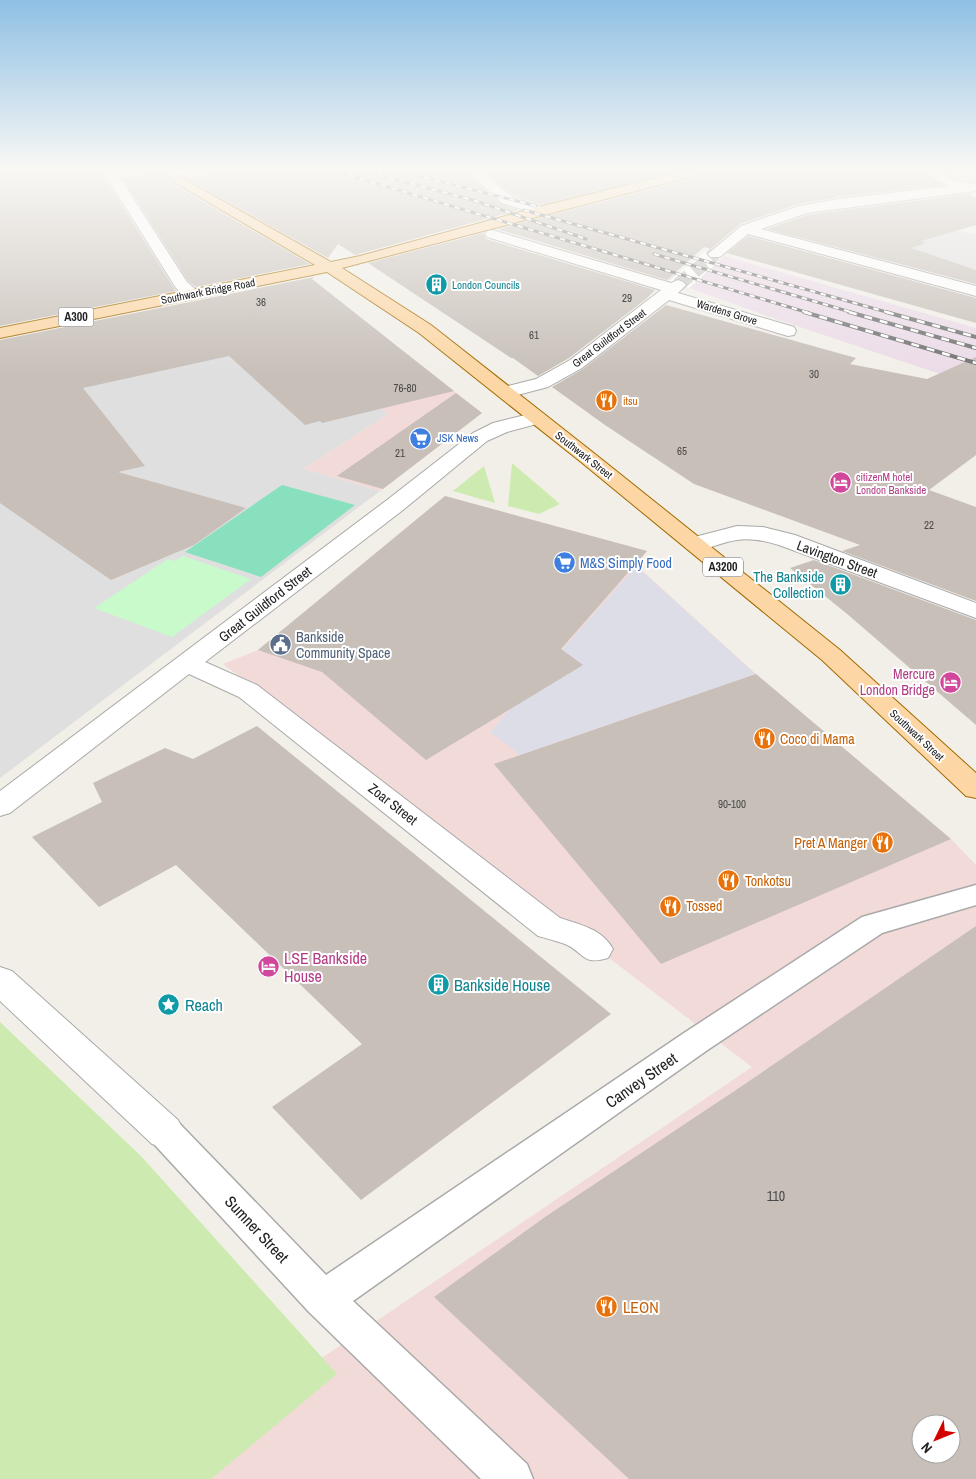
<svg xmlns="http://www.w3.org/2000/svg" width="976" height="1479" viewBox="0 0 976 1479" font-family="'Archivo Narrow',sans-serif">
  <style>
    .residential { fill: #e0dfdf }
    .commercial { fill: #f2dad9; fill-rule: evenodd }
    .industrial { fill: #ebdbe8 }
    .grass { fill: #cdebb0 }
    .park { fill: #c8facc }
    .pitch { fill: #88e0be }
    .plaza { fill: #dddde8 }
    .pier { fill: #fff }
    .building { fill: #c7bfb8; fill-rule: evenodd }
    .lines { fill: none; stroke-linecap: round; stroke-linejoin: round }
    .minor-tunnel { stroke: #c8c6c1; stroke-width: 14; stroke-dasharray: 14 7; stroke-linecap: butt }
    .pedestrian-casing { stroke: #a9a9a9; stroke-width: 3 }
    .minor-casing { stroke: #a9a9a9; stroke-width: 2 }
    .primary-casing { stroke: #a06b00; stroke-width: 2 }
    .pedestrian { fill: #fff; fill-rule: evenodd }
    .minor { fill: #fff; fill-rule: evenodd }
    .primary { fill: #fcd6a4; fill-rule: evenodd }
    .rail-far1-casing { stroke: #707070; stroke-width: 3 }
    .rail-casing { stroke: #707070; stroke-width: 4 }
    .rail-far1 { stroke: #fff; stroke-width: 2; stroke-dasharray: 5.5; stroke-linecap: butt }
    .rail { stroke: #fff; stroke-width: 2.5; stroke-dasharray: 8; stroke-linecap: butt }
    .labels { text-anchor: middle; stroke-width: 4; stroke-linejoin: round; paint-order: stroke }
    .far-culture-label { font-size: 11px; fill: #0d838f; stroke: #fff; text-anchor: start }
    .far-street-label { font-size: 11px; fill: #222; stroke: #fff }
    .number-label { font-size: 11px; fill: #4b4948 }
    .far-food-label { font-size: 11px; fill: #c56008; stroke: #fff; text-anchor: start }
    .far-shop-label { font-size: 11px; fill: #366cbe; stroke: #fff; text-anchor: start }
    .far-hotel-label { font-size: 11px; fill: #b23c85; stroke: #fff; text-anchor: start }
    .shield { fill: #fff; stroke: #646464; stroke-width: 1 }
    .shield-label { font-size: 12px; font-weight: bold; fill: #222 }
    .street-label { font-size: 14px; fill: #222; stroke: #fff }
    .shop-label { font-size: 14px; fill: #366cbe; stroke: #fff; text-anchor: start }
    .culture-label { font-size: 14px; fill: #0d838f; stroke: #fff; text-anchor: end }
    .service-label { font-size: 14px; fill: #4e5e75; stroke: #fff; text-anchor: start }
    .hotel-label { font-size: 14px; fill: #b23c85; stroke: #fff; text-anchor: end }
    .food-label { font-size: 14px; fill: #c56008; stroke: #fff; text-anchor: start }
    .near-number-label { font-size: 14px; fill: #4b4948 }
    .near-hotel-label { font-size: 16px; fill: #b23c85; stroke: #fff; text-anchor: start }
    .near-culture-label { font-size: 16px; fill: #0d838f; stroke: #fff; text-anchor: start }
    .near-street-label { font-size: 16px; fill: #222; stroke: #fff }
    .near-food-label { font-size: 16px; fill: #c56008; stroke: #fff; text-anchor: start }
  </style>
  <rect width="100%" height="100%" fill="#f2efe9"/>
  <path class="residential" d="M866 205 893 215 976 235V282L799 219Z
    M257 315 337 372 388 414 304 469 380 491 0 778V415Z"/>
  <path class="commercial" d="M927 169 976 170V183L963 185Z
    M408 355 482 413 380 491 304 469 388 414 336 371Z
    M445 496 647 551 636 565 756 674 951 839 976 865V1479H0V1042L298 1374 752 1067 223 664 258 650ZM921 1424H951V1454H921Z"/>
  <path class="industrial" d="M536 233 697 281 724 256 976 328V386L770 317Z"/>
  <path class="grass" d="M512 463 560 504 539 514 508 506Z
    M484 466 495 503 453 491Z
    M0 1022 141 1156 337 1374 211 1479H0Z"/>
  <path class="park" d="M183 556 251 579 172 637 94 608 168 559 175 561Z"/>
  <path class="pitch" d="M282 485 355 505 261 577 185 552Z"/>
  <path class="plaza" d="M636 566 755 674 520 755 490 732Z"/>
  <path class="pier" d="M705 251 724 256 689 288 669 281Z"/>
  <path class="building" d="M25 169H123L108 171 104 177 176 291 0 326V174Z
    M218 169H463L501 204 519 210 355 255 338 244 328 258 183 177 210 175Z
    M480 169H568L585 173 603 169H686L541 205 513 195Z
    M713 169H914L943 185 839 197 798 204 740 224 711 249 704 247 667 280 497 229 709 174Z
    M155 173 161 177 310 264 196 287 188 281 123 179Z
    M968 194 976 198V225L921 241 926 243 911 248 976 270V284L767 229 807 215Z
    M483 233 486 239 655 290 646 299 569 358 538 376 513 358H511L368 263Z
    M748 236 976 298V323L727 253Z
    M314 277 312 279 454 391 322 423 320 421 305 425 229 356 83 388 145 466 118 472 246 508 194 545 111 580 0 503V340Z
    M666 305 856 358 850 364 927 379 976 357V455L929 490 976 507V601L842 551 860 545 694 484 605 425 552 387 583 369Z
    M456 393 482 413 383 489 337 476Z
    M445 496 647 551 561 649 583 665 426 760 322 672 258 650Z
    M814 560 976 620V725L846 613 790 568Z
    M756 674 951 839 661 964 494 764Z
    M257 726 611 1014 361 1200 272 1107 362 1044 176 865 99 907 32 837 102 802 93 783 165 748 193 759Z
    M976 926V1479H629L434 1297 545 1217 745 1084ZM921 1424H951V1454H921Z"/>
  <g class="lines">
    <path class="minor-tunnel" d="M678 285 715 254"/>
    <defs>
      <path id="pedestrian" d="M976 885V905L882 933 706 1051 353 1301 527 1464 533 1479H481L309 1312 153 1143 148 1132 153 1121 165 1117 177 1121 326 1275 684 1033 862 917Z"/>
      <path id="minor" d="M132 169H156L154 172 120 178 187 282 201 294 199 297H187L176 288 106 176 108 173Z
        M167 169H216L210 173 163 176 161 173 163 170Z
        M465 169H478L512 197 545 208 547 211 540 215 502 203Z
        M916 169C941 166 953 186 976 183V191L807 213 761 229 976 286V296L748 234 720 257H710L708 254 741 226 799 206 839 199 949 186Z
        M492 230 671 283 678 280 683 282 686 285 678 293 794 327 796 331 794 335 788 336 669 300 582 368 548 387 506 398 500 396 497 392 500 388 536 379 570 360 661 290 487 237 485 234 487 231Z
        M537 412 544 414 547 418 544 422 507 432 487 441 403 510 205 662 257 685 560 918C581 925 602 929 613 949L608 958C582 966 584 952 565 944 556 941 546 938 538 936L239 697 189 674 10 813 0 816V791L387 500 473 433 493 423Z
        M737 526 763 527 795 535 976 603V618L779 545C766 541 750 538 737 540 720 542 704 553 687 549L684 544 687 539Z
        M0 967 12 971 178 1120 184 1132 178 1144 165 1148 152 1144 0 1001Z"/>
      <path id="primary" d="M152 169H166L331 262 360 256 535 208 692 169H711L709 172 342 268 431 325 595 454 840 650 976 773V798L966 796 822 660 581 462 419 333 327 272 0 338V328L315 265Z"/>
    </defs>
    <use href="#pedestrian" class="pedestrian-casing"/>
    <use href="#minor" class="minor-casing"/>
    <use href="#primary" class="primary-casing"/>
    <use href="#pedestrian" class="pedestrian"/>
    <use href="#minor" class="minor"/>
    <use href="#primary" class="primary"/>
    <defs>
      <path id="rail-far1" d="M328 169 809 313
        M357 169 476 201 586 239
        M392 169 536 206
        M524 210 890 313
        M654 254 854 313"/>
      <path id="rail" d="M804 312 976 363
        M849 312 976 348
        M886 312 976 337"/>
    </defs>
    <use href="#rail-far1" class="rail-far1-casing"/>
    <use href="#rail" class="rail-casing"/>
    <use href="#rail-far1" class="rail-far1"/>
    <use href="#rail" class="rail"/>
  </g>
  <linearGradient id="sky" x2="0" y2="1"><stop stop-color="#8fc0e4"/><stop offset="0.45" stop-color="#f9f8f5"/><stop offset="1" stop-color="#f9f8f5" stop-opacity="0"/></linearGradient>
  <rect width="976" height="376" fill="url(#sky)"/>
  <defs>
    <symbol id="building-disc" viewBox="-11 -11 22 22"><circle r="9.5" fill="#0f9aa8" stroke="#fff"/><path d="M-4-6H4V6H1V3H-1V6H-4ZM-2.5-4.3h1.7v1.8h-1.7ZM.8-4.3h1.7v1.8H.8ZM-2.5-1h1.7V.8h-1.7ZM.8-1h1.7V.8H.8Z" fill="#fff"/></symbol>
    <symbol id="restaurant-disc" viewBox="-11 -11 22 22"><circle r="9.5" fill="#e8710a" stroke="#fff"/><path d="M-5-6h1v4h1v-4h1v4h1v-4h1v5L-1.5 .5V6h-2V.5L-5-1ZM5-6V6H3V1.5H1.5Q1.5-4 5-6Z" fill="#fff"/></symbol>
    <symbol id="supermarket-disc" viewBox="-11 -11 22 22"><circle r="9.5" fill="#3f7fe0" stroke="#fff"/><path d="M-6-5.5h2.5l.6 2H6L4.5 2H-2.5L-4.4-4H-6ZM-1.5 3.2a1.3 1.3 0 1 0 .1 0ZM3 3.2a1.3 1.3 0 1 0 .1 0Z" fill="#fff"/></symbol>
    <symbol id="hotel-disc" viewBox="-11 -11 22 22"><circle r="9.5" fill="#d1479c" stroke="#fff"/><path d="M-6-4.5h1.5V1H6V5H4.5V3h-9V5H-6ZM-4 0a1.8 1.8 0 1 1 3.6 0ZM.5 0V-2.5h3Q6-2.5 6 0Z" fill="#fff"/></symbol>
    <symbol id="civic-disc" viewBox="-11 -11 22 22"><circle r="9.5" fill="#5c6f8a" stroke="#fff"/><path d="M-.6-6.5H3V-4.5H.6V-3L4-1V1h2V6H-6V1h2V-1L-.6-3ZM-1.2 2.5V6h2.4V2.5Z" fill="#fff"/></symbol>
    <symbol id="sight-disc" viewBox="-11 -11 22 22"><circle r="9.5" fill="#0f9aa8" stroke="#fff"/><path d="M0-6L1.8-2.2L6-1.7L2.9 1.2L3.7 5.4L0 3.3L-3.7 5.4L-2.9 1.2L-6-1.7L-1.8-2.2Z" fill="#fff"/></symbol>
  </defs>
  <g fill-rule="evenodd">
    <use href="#building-disc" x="424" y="272" width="25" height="25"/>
    <use href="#restaurant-disc" x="594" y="388" width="25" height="25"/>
    <use href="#supermarket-disc" x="408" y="426" width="25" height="25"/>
    <use href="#hotel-disc" x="828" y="470" width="25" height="25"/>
    <use href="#supermarket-disc" x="552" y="550" width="25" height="25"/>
    <use href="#building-disc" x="828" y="572" width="25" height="25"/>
    <use href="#civic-disc" x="268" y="632" width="25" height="25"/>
    <use href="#hotel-disc" x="938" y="670" width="25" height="25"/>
    <use href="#restaurant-disc" x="752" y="726" width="25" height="25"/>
    <use href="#restaurant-disc" x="870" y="830" width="25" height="25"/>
    <use href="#restaurant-disc" x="716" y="868" width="25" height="25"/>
    <use href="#restaurant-disc" x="658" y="894" width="25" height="25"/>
    <use href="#hotel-disc" x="256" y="954" width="25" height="25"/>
    <use href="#building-disc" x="426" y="972" width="25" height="25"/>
    <use href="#sight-disc" x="156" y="992" width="25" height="25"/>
    <use href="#restaurant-disc" x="594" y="1294" width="25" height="25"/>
  </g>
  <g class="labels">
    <g class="far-culture-label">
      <text x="452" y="289">London Councils</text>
    </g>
    <g class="far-street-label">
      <text transform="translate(208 291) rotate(-11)" y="4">Southwark Bridge Road</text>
      <text transform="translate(727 312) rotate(17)" y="4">Wardens Grove</text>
      <text transform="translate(609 338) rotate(-37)" y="4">Great Guildford Street</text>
      <text transform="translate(584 455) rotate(38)" y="4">Southwark Street</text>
      <text transform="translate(917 735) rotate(43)" y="4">Southwark Street</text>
    </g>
    <g class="number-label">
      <text x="627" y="302">29</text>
      <text x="261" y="306">36</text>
      <text x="534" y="339">61</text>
      <text x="814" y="378">30</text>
      <text x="405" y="392">76-80</text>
      <text x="682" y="455">65</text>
      <text x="400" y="457">21</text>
      <text x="929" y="529">22</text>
      <text x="732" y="808">90-100</text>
    </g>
    <g class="far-food-label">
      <text x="623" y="405">itsu</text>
    </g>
    <g class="far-shop-label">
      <text x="437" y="442">JSK News</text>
    </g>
    <g class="far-hotel-label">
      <text x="856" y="481">citizenM hotel<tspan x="856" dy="13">London Bankside</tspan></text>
    </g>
    <g class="shield">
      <rect x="58.5" y="307.5" width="35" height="19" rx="4"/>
      <rect x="703" y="557.5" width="40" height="19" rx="4"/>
    </g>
    <g class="shield-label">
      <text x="76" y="321">A300</text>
      <text x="723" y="571">A3200</text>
    </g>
    <g class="street-label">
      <text transform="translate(837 559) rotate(20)" y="5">Lavington Street</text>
      <text transform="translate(265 604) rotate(-38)" y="5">Great Guildford Street</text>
      <text transform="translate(393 804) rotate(38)" y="5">Zoar Street</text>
    </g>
    <g class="shop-label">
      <text x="580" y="568">M&amp;S Simply Food</text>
    </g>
    <g class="culture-label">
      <text x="824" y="582">The Bankside<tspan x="824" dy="16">Collection</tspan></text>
    </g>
    <g class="service-label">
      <text x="296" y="642">Bankside<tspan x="296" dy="16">Community Space</tspan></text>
    </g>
    <g class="hotel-label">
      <text x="935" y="679">Mercure<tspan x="935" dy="16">London Bridge</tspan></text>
    </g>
    <g class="food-label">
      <text x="780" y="744">Coco di Mama</text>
      <text x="867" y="848" text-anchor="end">Pret A Manger</text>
      <text x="745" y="886">Tonkotsu</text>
      <text x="686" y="911">Tossed</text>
    </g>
    <g class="near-number-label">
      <text x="776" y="1201">110</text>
    </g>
    <g class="near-hotel-label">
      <text x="284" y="964">LSE Bankside<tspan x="284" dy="18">House</tspan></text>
    </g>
    <g class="near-culture-label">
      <text x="454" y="991">Bankside House</text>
      <text x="185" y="1011">Reach</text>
    </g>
    <g class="near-street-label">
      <text transform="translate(641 1080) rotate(-35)" y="6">Canvey Street</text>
      <text transform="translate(257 1229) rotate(47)" y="6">Sumner Street</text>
    </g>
    <g class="near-food-label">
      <text x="623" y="1313">LEON</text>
    </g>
  </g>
  <g transform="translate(936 1439) rotate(227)"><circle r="24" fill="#ffffff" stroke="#a7a7a7"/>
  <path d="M0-4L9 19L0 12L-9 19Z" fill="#d40000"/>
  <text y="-8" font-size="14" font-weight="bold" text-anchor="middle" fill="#222222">N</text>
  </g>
</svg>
